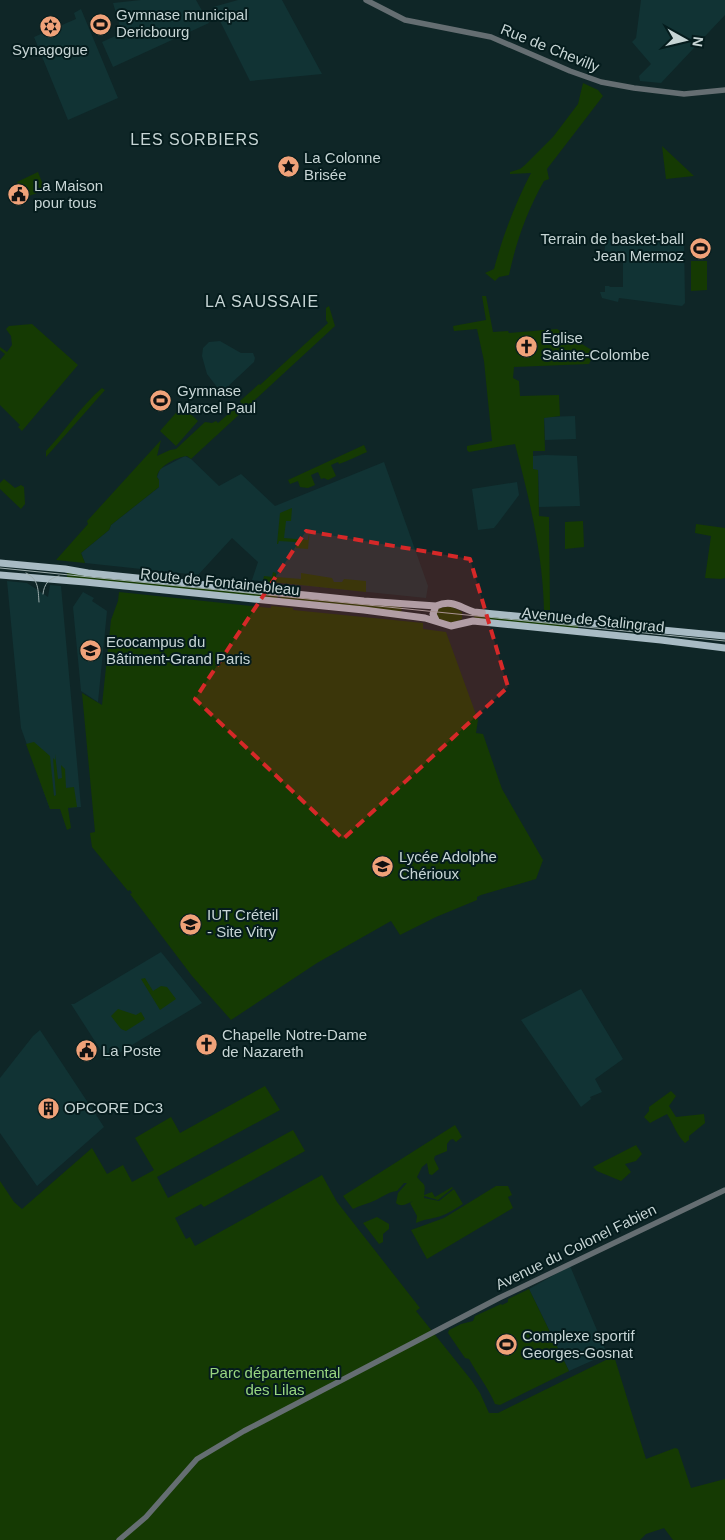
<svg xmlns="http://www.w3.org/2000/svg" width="725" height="1540" viewBox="0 0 725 1540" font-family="Helvetica,sans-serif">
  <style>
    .built { fill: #113334 }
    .green { fill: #153a03 }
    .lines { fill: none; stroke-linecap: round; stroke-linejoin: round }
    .minor { stroke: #656e72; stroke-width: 5.5 }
    .major { stroke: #a8bbc4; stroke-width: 7 }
    .tram { stroke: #9eaeae; stroke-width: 1 }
    .marked { fill: #d62828; fill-opacity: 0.2; stroke: #d62828; stroke-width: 4; stroke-dasharray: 10 6; stroke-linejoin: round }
    .labels { text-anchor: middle; stroke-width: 4; stroke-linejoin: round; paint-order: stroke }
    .poi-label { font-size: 15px; fill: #c7d5d5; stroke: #051c1d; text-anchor: start }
    .street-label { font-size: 15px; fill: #c7d5d5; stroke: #051c1d }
    .park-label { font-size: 15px; fill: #98d681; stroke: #051c1d }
    .neighbourhood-label { font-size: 16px; letter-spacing: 1px; fill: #c7d5d5; stroke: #051c1d }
  </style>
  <rect width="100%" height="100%" fill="#0f2627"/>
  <path class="built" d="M141 0H196L209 23 113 67 102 42 122 33 113 3Z
    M238 0H282L322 74 250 81 213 7Z
    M641 0H725V15L661 83 640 81 639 76 651 64 632 42 636 38Z
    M81 9 118 98 68 120 34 37 76 19 74 13Z
    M607 239H618L620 241H657V242H666V240L673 239 674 242H676L677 239H684L685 303 682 306 619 298 618 302 602 298 600 292H605V286H609L610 287H623V260H604L605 246 601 245Z
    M220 341 241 353H253L255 358 254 362 224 390 217 387 207 374 202 356 203 348 209 342Z
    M575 416 576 439 545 440 544 417Z
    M545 455 577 456 580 506 539 507 538 470H533V456Z
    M185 456 191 459 219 486 241 474 275 506 384 462 428 586 426 598 252 580 258 562 232 538 198 575 85 563 81 553 109 530 111 525 159 487V480L157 477 160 469Z
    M517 482 519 495 498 523 494 528 478 530 472 489Z
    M7 581 27 583 48 597 50 585 61 586 81 807 50 809 21 728Z
    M83 592 94 598 92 601 107 611 98 702 81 691 73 607Z
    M161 952 202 1003 107 1060 71 1004H74Z
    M581 989 623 1059 595 1079 602 1092 590 1097 591 1099 581 1107 521 1020Z
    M40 1030 104 1127 37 1186 0 1133V1078L33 1036Z
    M570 1266 607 1354 569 1371 529 1289Z"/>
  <path class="green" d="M583 83 598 90 603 96 547 169 549 179 544 181C527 211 516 242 509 275L499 277 495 281 485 273 494 269C503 235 515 204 531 173L510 174V172L520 169 525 165 553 137 578 104Z
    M662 146 694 176 666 179Z
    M38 172 45 190 29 196 28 194 24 195 17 182Z
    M691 261H707V290L691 291Z
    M486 296 493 332 508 331 509 333 557 329 595 352 589 364 514 367 513 378 519 381 520 396 559 395 560 416 544 418 545 451H533V469L538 470 539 516 549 517V519L550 610H544C543 554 529 498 515 444L469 452 467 450V446L492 441 484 361 477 329 454 331 453 326 486 320 482 296Z
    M329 306 335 326 191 459 187 456C177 457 158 466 157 477L159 480V487L111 525 109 530 81 553 85 563 56 560 88 524 87 521 89 519 161 440 157 456 170 450 176 449 205 422 212 423 216 421 218 423 241 403 240 401 259 384 260 385 328 323 326 320V308Z
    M32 324 78 365 22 431 18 427 20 425 0 405V360L5 354 0 350V347L7 352 12 345 11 336 6 329 9 326Z
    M102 388 105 390 46 457V451C65 431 81 406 102 388Z
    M182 406 198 421 176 446 160 431Z
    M364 445 367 452C355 457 350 460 339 464L338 462 331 465 336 476 328 480 324 478 321 479 318 472 311 475 315 485 308 488 300 487 298 481 290 484 288 480Z
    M4 479 15 488 21 485 24 487 25 504 21 509 0 489V483Z
    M292 508 291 521H286L284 538 308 540 310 527 308 549 296 548V542L279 541 278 544H277L280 513Z
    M583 521 584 547 565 549V522Z
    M696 524 725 528V578L721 579 705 578 711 536 695 533Z
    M67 571 278 594 277 600 67 580Z
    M273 572 276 573V577L301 579V573L332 578 334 582H342L344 579 366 581V592L263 581 264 576 272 577Z
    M119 592 271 608V606L293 608V610L423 623V629L446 632 478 720 476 733 483 734 502 789 543 860 536 879 481 895 477 897V900L436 917 400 935 391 921 317 963 231 1020 192 976 130 894 132 893 130 890 128 891 92 847 90 833 95 832 82 693 102 705 111 620 118 601Z
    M281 595 402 605 401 614 280 600Z
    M450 606 462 612V619C453 624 443 623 436 616L437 610 440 608Z
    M475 614 578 623V630L474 619Z
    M34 742 50 756 54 796 56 795 53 758 55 760V754L58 779 62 778 61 765 65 769 66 788 74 787 77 807 68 808 71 828 67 830 60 809H50L26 744Z
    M145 978 153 991 161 986 167 987 176 999 160 1010 141 979Z
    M118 1009 136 1015 141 1012 145 1019 126 1031 121 1029 111 1016Z
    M265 1086 280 1110 157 1177 168 1198 293 1130 305 1151 204 1207 201 1204 175 1218 186 1239 190 1237 195 1246 322 1175 337 1202 420 1308 416 1311 472 1381 480 1393 489 1413H498L614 1356 646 1459 675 1448 678 1449 691 1488 725 1479V1540H673L664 1528 646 1534 640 1540H0V1181L14 1202 22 1209 92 1148 107 1174 123 1165 132 1182 154 1170 135 1138 171 1117 180 1133Z
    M671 1091 676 1096 669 1106 676 1117 704 1114 705 1123 689 1136V1140L685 1143C677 1136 673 1123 667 1114L650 1123 644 1117 649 1111V1107Z
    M455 1125 462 1137 456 1142 453 1139 450 1140 447 1144V1151L435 1156 434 1159 439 1169 432 1175 429 1174 427 1163 422 1167 417 1177C424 1186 426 1182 424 1195L432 1192 435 1197 452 1187 453 1188 438 1200 424 1196V1198L439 1201 454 1189 463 1204C456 1208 449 1213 441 1216 432 1219 424 1219 416 1223L417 1216 410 1203 413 1201C408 1203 402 1208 396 1203L398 1193 407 1183H404L397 1191C388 1192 384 1196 376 1200 368 1204 360 1205 353 1209L343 1196Z
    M636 1145 642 1154 636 1161 625 1164 631 1172 621 1181 597 1171 593 1167Z
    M496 1186H508L512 1195 508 1197 513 1208 427 1259 411 1230 444 1218Z
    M377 1217 389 1224V1229L383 1234V1242L379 1244 363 1223Z
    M529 1289 569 1371 500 1405 495 1404C488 1387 477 1374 469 1359L465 1358 448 1333 449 1330 461 1324 473 1321 475 1316 501 1304 502 1305 508 1302V1299Z"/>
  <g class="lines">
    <path class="minor" d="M366 0 405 20 491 37 570 71 601 82 634 88 684 94 725 90
      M119 1540 146 1517 197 1459 244 1431 499 1298 725 1190"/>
    <path class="major" d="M0 563 65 569 88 573 364 601 436 606
      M0 575 85 582 364 610 425 618 451 626 473 621 661 640 725 648
      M436 620 433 614 436 606C452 599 459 607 474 612L725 636"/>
    <path class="tram" d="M0 568 725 641
      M26 573C39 579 38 590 39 602
      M43 594C44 584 49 578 59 576"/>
  </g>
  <path class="marked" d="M306 531 470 559 508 687 343 839 195 699Z"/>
  <defs>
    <symbol id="stadium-disc" viewBox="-11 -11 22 22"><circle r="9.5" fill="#f0a279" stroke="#051c1d"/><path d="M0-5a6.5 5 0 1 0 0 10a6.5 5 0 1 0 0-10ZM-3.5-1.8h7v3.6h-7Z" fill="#111"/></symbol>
    <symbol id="synagogue-disc" viewBox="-11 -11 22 22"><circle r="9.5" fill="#f0a279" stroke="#051c1d"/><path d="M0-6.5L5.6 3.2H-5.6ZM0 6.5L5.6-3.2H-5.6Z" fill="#111"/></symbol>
    <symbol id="sight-disc" viewBox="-11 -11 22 22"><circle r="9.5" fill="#f0a279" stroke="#051c1d"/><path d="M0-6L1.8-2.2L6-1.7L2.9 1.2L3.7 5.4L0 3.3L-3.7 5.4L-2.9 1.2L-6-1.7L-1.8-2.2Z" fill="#111"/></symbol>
    <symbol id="civic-disc" viewBox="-11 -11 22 22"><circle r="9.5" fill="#f0a279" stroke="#051c1d"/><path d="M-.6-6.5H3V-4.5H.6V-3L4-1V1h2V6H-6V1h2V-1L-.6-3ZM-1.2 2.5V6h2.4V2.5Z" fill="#111"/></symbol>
    <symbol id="church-disc" viewBox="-11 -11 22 22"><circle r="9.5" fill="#f0a279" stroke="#051c1d"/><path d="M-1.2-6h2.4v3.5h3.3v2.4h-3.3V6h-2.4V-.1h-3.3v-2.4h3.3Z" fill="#111"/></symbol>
    <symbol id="university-disc" viewBox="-11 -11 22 22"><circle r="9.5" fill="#f0a279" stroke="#051c1d"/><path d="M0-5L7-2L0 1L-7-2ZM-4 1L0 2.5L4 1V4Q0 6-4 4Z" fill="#111"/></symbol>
    <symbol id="school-disc" viewBox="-11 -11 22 22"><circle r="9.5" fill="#f0a279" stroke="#051c1d"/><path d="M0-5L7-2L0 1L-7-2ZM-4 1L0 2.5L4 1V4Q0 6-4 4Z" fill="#111"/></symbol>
    <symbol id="building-disc" viewBox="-11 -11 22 22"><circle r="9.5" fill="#f0a279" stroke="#051c1d"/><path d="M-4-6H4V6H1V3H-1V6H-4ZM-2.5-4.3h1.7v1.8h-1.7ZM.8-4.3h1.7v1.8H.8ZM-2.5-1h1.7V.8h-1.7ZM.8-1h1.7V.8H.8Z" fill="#111"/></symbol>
  </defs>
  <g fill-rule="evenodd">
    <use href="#stadium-disc" x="88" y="12" width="25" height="25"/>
    <use href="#synagogue-disc" x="38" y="14" width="25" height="25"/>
    <use href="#sight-disc" x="276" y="154" width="25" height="25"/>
    <use href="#civic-disc" x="6" y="182" width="25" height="25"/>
    <use href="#stadium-disc" x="688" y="236" width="25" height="25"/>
    <use href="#church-disc" x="514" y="334" width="25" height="25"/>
    <use href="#stadium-disc" x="148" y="388" width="25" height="25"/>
    <use href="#university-disc" x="78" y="638" width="25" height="25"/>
    <use href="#school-disc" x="370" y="854" width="25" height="25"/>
    <use href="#university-disc" x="178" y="912" width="25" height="25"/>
    <use href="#church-disc" x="194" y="1032" width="25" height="25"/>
    <use href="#civic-disc" x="74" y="1038" width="25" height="25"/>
    <use href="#building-disc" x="36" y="1096" width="25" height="25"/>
    <use href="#stadium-disc" x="494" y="1332" width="25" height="25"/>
  </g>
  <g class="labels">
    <g class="poi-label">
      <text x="116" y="20">Gymnase municipal<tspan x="116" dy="17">Dericbourg</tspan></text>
      <text x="50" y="55" text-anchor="middle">Synagogue</text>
      <text x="304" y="163">La Colonne<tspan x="304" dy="17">Brisée</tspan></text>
      <text x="34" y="191">La Maison<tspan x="34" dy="17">pour tous</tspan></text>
      <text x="684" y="244" text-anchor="end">Terrain de basket-ball<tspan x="684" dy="17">Jean Mermoz</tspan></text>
      <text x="542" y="343">Église<tspan x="542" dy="17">Sainte-Colombe</tspan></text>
      <text x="177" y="396">Gymnase<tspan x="177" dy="17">Marcel Paul</tspan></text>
      <text x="106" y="647">Ecocampus du<tspan x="106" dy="17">Bâtiment-Grand Paris</tspan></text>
      <text x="399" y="862">Lycée Adolphe<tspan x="399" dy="17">Chérioux</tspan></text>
      <text x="207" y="920">IUT Créteil<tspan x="207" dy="17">- Site Vitry</tspan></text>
      <text x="222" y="1040">Chapelle Notre-Dame<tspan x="222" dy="17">de Nazareth</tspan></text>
      <text x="102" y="1056">La Poste</text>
      <text x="64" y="1113">OPCORE DC3</text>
      <text x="522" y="1341">Complexe sportif<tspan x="522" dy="17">Georges-Gosnat</tspan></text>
    </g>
    <g class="street-label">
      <text transform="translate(550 48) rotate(22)" y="5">Rue de Chevilly</text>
      <text transform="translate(220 582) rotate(6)" y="5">Route de Fontainebleau</text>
      <text transform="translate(593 620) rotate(6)" y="5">Avenue de Stalingrad</text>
      <text transform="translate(576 1247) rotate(-26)" y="5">Avenue du Colonel Fabien</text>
    </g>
    <g class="park-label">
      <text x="275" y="1378">Parc départemental<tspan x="275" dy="17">des Lilas</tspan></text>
    </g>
    <g class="neighbourhood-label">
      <text x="195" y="145">LES SORBIERS</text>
      <text x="262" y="307">LA SAUSSAIE</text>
    </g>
  </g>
  <g transform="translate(685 40) rotate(98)" stroke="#051c1d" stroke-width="4" paint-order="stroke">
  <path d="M0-4L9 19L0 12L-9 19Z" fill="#c7d5d5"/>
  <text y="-8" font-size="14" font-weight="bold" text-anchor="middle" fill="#c7d5d5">N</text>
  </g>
</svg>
